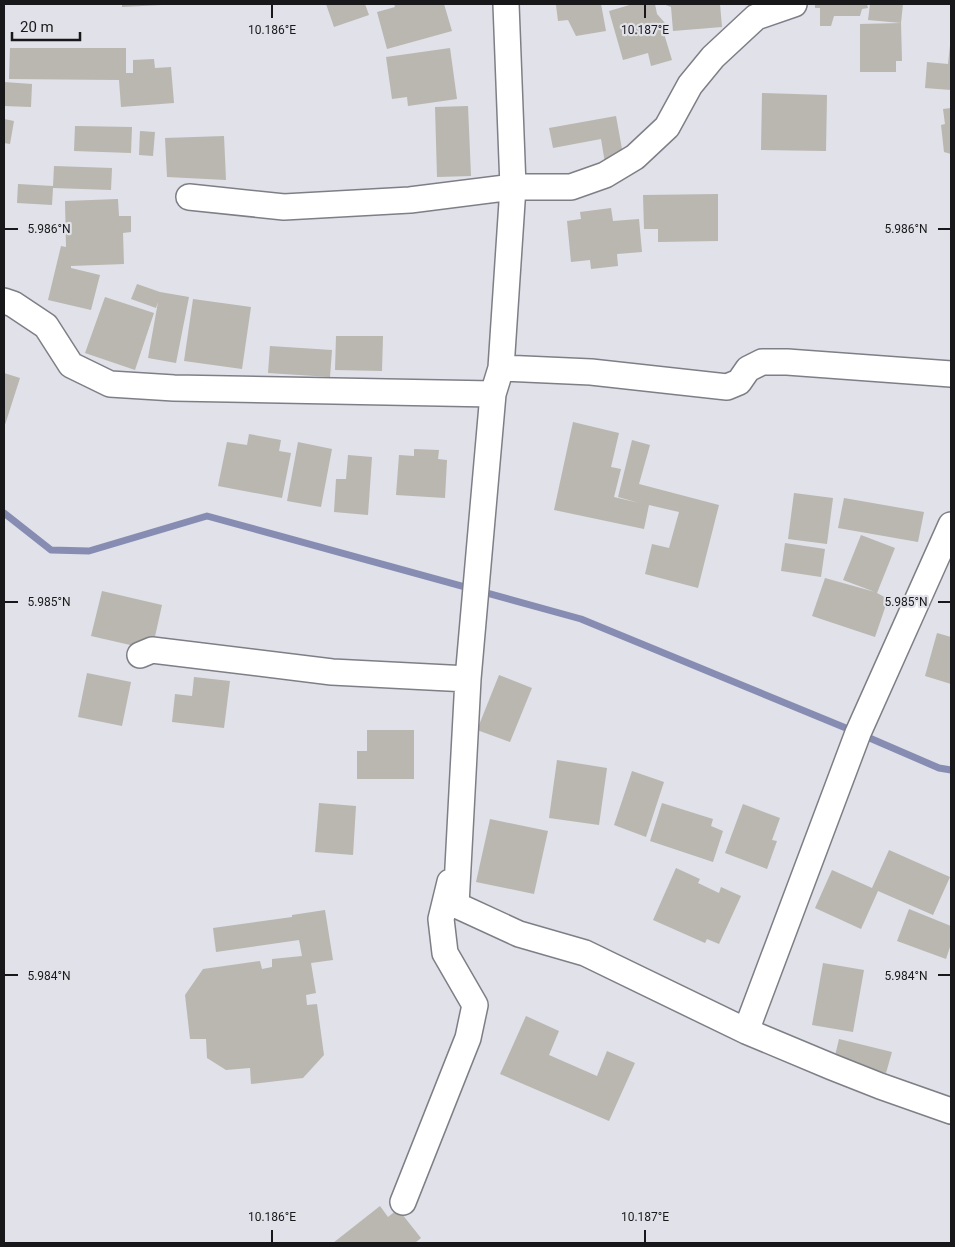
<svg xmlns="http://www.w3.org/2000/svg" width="955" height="1247" viewBox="0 0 955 1247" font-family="Roboto,sans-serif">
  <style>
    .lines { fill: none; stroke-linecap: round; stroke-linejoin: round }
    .stream { stroke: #878db2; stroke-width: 7 }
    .building { fill: #b9b7b0 }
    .minor-casing { stroke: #7e7f86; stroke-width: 28 }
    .minor { stroke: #fff; stroke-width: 25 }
    .ticks { fill: none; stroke: #18181b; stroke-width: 2 }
    .ticks-label { font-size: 12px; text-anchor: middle; fill: #18181b; stroke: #e0e1e9; stroke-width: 4.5; stroke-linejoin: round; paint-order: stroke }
  </style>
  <rect width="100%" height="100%" fill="#e0e1e9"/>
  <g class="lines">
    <path class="stream" d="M4 513 51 550 89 551 207 516 581 619 858 733 939 768 951 770"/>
  </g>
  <path class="building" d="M122 4H162V5L122 7Z
    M326 4H365L369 15 334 27Z
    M394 4H444L452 31 387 49 377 12 395 7Z
    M566 4H601L606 31 576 36 568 20 558 21 556 5Z
    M633 4H655L657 14 665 23V37L672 60 651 66 648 53 623 60 609 11Z
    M663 4H720L722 27 673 31 671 7Z
    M815 4H867L868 8 862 9 860 16H834L831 26H820V8H815Z
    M870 4H903L901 23 868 20Z
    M901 23 902 61H896V72H860V24Z
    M950 45H951V90L925 88 927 62 948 64Z
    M10 48H126V73H133V60L154 59 155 68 171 67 174 103 121 107 119 80 9 79Z
    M450 48 457 99 408 106 407 97 392 99 386 57Z
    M4 82 32 84 31 107 4 106Z
    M762 93 827 95 826 151 761 150Z
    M468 106 471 176 437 177 435 107Z
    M951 108V154L944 152 941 125 945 124 943 109Z
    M616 116 624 160 605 163 601 139 553 148 549 128Z
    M4 119 14 121 10 144 4 143Z
    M75 126 132 127 131 153 74 151Z
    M140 131 155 132 153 156 139 155Z
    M224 136 226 180 167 177 165 138Z
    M54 166 112 168 111 190 53 188 52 205 17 203 18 184 53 186Z
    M718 194V241L658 242V229H644L643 195Z
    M118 199 119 216H131V232L123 233 124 264 71 266V268L100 275 91 310 48 300 61 246 66 247 65 201Z
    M611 208 613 221 639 219 642 252 617 254 618 266 591 269 590 260 571 262 567 221 581 219 580 212Z
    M137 284 160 292 189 297 176 363 148 358 158 302 156 308 131 299Z
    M105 297 154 313 135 370 85 353Z
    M193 299 251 307 242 369 184 361Z
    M336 336H383L382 371 335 370Z
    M270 346 332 350 330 377 268 373Z
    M4 373 20 378 4 428Z
    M573 422 619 433 611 467 621 469 614 497 639 503 618 497 632 440 650 445 639 484 719 505 698 588 645 574 652 544 669 548 679 512 649 505 644 529 554 510Z
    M249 434 281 440 279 451 291 453 282 498 218 486 227 442 247 445Z
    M298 442 332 449 321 507 287 501Z
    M414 449 439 450 438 459 447 460 445 498 396 495 399 455 414 456Z
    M348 455 372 457 368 515 334 512 336 479H346Z
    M794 493 833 498 827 544 788 539Z
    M844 498 924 512 918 542 838 528Z
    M861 535 895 548 877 593 888 599 875 637 812 616 825 578 875 592 843 580Z
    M785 543 825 549 821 577 781 571Z
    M102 591 162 605 152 650 91 636Z
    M937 633 951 637V684L925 676Z
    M87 673 131 682 122 726 78 717Z
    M499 675 532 688 510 742 477 730Z
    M194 677 230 681 224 728 172 722 175 694 192 696Z
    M367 730H414V779H357V751H367Z
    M557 760 607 768 599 825 549 818Z
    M632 771 664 782 646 837 614 825Z
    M319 803 356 806 353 855 315 852Z
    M662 803 713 819 711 826 723 831 713 862 650 841Z
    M743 804 780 818 772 840 777 841 767 869 725 853Z
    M490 819 548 831 534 894 476 882Z
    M889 850 950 877 933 915 878 891 861 929 815 908 832 870 872 888Z
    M676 868 700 879 698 883 719 893 721 887 741 896 719 944 707 939 705 943 653 920Z
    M909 909 951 926V944L946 959 897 941Z
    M325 910 333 960 311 963 316 993 306 995 307 1005 317 1004 324 1055 303 1078 251 1084 250 1068 226 1070 207 1058 206 1039H190L185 995 203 969 260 961 262 969 272 967V959L302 956 299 940 216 952 213 928 292 917V915Z
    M823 963 864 970 853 1032 812 1025Z
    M526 1016 559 1031 549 1055 597 1076 607 1051 635 1063 609 1121 500 1074Z
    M839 1039 892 1052 886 1073 834 1060Z
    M380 1206 388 1217 398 1209 421 1238 415 1243H333Z"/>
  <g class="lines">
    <defs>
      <path id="minor" d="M506 4 513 187 501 368 493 394 468 679 456 905 519 934 585 953 746 1031 832 1067 880 1086 951 1111
        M189 197 284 207 410 200 513 187H571L605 175 635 157 667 127 690 85 713 57 756 17 794 4
        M4 301 13 304 46 326 71 365 110 384 174 388 493 394
        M501 368 591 372 727 387 739 382 748 369 762 362H787L951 374
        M140 655 152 650 332 672 468 679
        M746 1031 858 733 951 525
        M403 1202 468 1038 475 1005 445 953 441 919 450 882"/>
    </defs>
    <use href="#minor" class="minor-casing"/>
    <use href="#minor" class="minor"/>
  </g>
  <path class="ticks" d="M272 5V18M645 5V18M5 229H18M938 229H950M5 602H18M938 602H950M5 975H18M938 975H950M272 1230V1242M645 1230V1242"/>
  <g class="ticks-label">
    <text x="272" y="34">10.186°E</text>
    <text x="645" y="34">10.187°E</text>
    <text x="49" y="233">5.986°N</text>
    <text x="906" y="233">5.986°N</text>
    <text x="49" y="606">5.985°N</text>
    <text x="906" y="606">5.985°N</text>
    <text x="49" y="980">5.984°N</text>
    <text x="906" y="980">5.984°N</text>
    <text x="272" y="1221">10.186°E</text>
    <text x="645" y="1221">10.187°E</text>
  </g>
  <rect width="955" height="1247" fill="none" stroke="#18181b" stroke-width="10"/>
  <path d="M12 32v8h68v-8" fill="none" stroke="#18181b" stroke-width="2.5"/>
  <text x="20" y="32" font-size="15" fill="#18181b" stroke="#e0e1e9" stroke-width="4" paint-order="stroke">20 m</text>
</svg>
